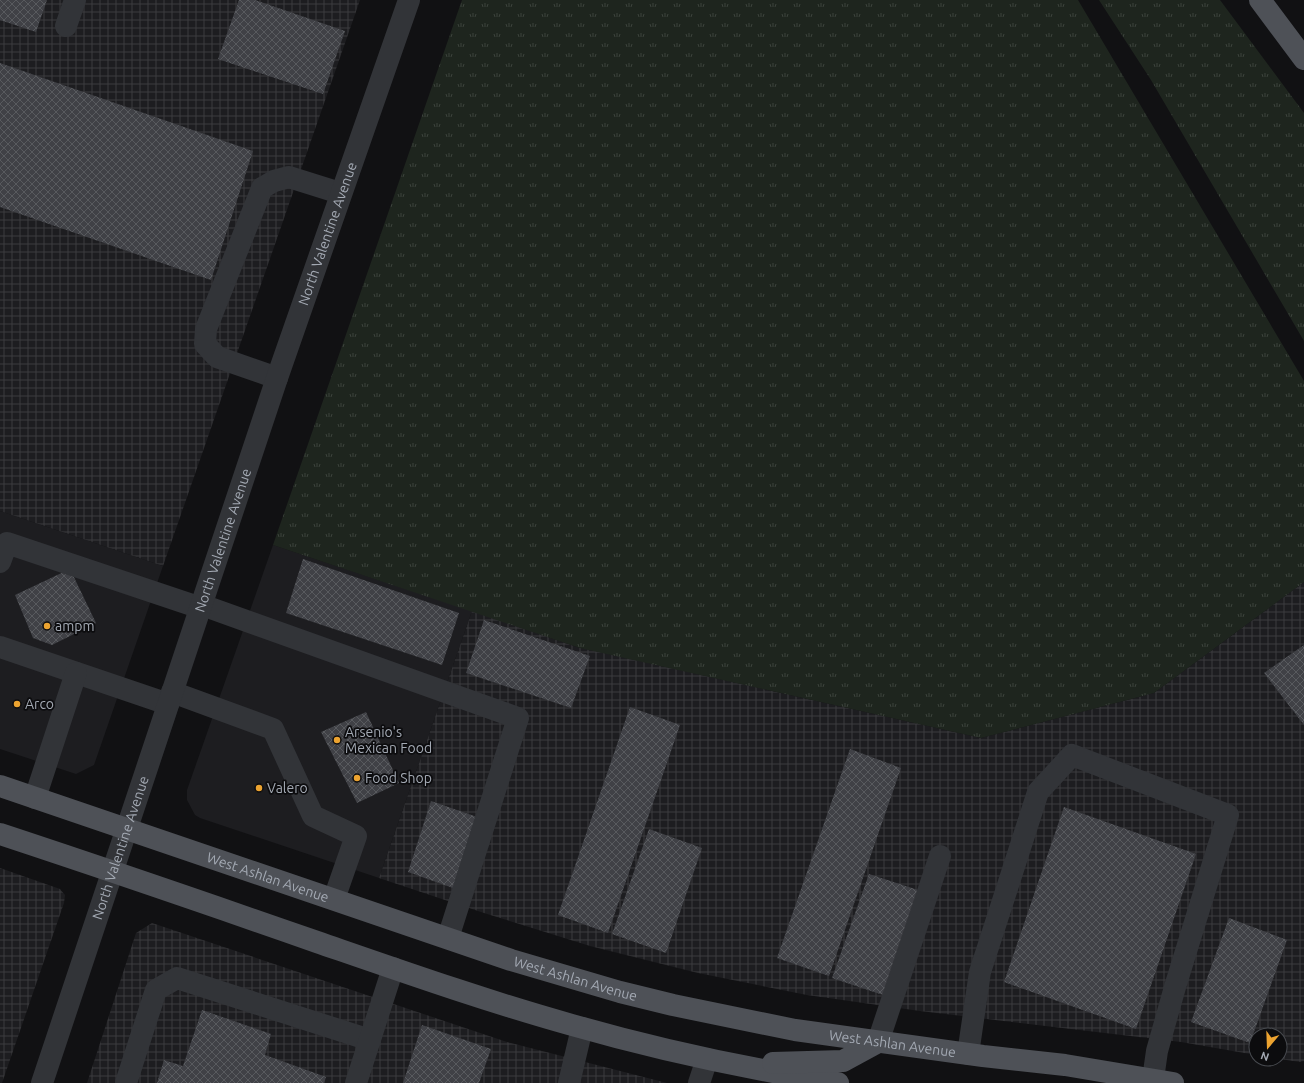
<svg xmlns="http://www.w3.org/2000/svg" width="1304" height="1083" viewBox="0 0 1304 1083" font-family="Ubuntu,sans-serif">
  <style>
    .built { fill: #1d1d20 }
    .industrial { fill: url(#industrial-grid) }
    .grass { fill: url(#grass-tufts) }
    .building { fill: url(#building-cross-hatch) }
    .lines { fill: none; stroke-linecap: round; stroke-linejoin: round }
    .minor { stroke: #323438; stroke-width: 22 }
    .major { stroke: #4e5157; stroke-width: 22 }
    .poi-dot { fill: #eca330; stroke: #0c0c0e; stroke-width: 1.5 }
    .labels { text-anchor: middle; stroke-width: 3.5; stroke-linejoin: round; paint-order: stroke }
    .street-label { font-size: 14px; fill: #a3a9b3; stroke: #0c0c0e }
    .poi-label { font-size: 14px; fill: #a3a9b3; stroke: #0c0c0e; text-anchor: start }
  </style>
  <defs>
    <pattern id="industrial-grid" width="8" height="8" patternUnits="userSpaceOnUse"><rect width="8" height="8" fill="#1d1d20"/><path d="M0 4h8M4 0v8" fill="none" stroke="#3b3b3e"/></pattern>
    <pattern id="grass-tufts" width="24" height="20" patternUnits="userSpaceOnUse"><rect width="24" height="20" fill="#1e251e"/><path d="M3 7l-1-3M5 7V3M7 7l1-3M15 17l-1-3M17 17v-4M19 17l1-3" fill="none" stroke="#3c423c"/></pattern>
    <pattern id="building-cross-hatch" width="8" height="8" patternUnits="userSpaceOnUse"><rect width="8" height="8" fill="#404146"/><path d="M0 0l8 8M0 8l8-8" fill="none" stroke="#585a5e"/></pattern>
  </defs>
  <rect width="100%" height="100%" fill="#111113"/>
  <path class="built" d="M0 511 163 566 94 765 76 774 0 749Z
    M273 545 472 611 379 878 200 818 195 815 187 800V790Z"/>
  <path class="industrial" d="M0 0H360L163 566 0 511Z
    M1304 582V1061L1300 1062 1280 1059V1035H1256V1055L1181 1042 920 1011 807 995 698 973 590 946 484 913 379 878 472 611 577 647 981 738 1154 693Z
    M0 868 60 889 65 895 64 903 2 1083H0Z
    M152 923 507 1042 667 1083H87L136 933Z"/>
  <path class="grass" d="M462 0H1078L1304 381V582L1154 693 981 738 580 648 273 545Z
    M1099 0H1220L1304 113V341L1151 80Z"/>
  <path class="building" d="M0 0H47L36 32 0 20Z
    M239 0H255L345 31 323 94 218 59Z
    M0 63 253 151 211 280 0 207Z
    M303 559 459 613 442 665 286 613Z
    M70 569 96 623 52 645 33 638 15 595Z
    M484 620 590 656 571 708 466 673Z
    M1304 645V725L1264 673Z
    M630 707 680 725 608 933 558 915Z
    M366 712 399 783 357 803 321 732Z
    M850 749 901 768 829 976 777 958Z
    M431 801 477 817 453 888 408 872Z
    M1064 807 1196 854 1136 1029 1004 982Z
    M649 829 702 848 666 953 612 934Z
    M869 874 921 891 886 996 832 978Z
    M1229 918 1287 940 1250 1043 1191 1022Z
    M202 1010 271 1034 265 1055 326 1077 324 1083H157L164 1060 183 1066Z
    M422 1025 491 1049 479 1083H403Z"/>
  <g class="lines">
    <g class="minor">
      <path d="M66 26 75 0"/>
      <path d="M277 378 217 357 205 344 206 329 262 188 274 181 289 177 340 193"/>
      <path d="M0 562 7 543 201 608"/>
      <path d="M202 605 518 718 448 938"/>
      <path d="M0 647 168 704"/>
      <path d="M172 692 273 729 313 816 356 836 334 899"/>
      <path d="M35 798 76 673"/>
      <path d="M878 1042 940 856"/>
      <path d="M968 1054 980 972 1038 792 1072 755 1228 815 1175 987 1157 1051 1153 1079"/>
      <path id="s1" d="M42 1083 277 378 409 0"/>
      <path d="M126 1083 156 990 177 978 370 1040"/>
      <path d="M356 1083 393 968"/>
      <path d="M569 1083 582 1028"/>
      <path d="M699 1083 707 1059"/>
    </g>
    <g class="major">
      <path d="M1260 0 1304 59"/>
      <path id="s2" d="M0 786 511 960 620 992 673 1005 795 1030 983 1056 1065 1065 1173 1083"/>
      <path d="M0 834C106 869 211 905 317 942 401 971 486 1001 572 1025 659 1050 748 1069 838 1083"/>
      <path d="M773 1063 843 1061 878 1042"/>
    </g>
  </g>
  <g class="poi-dot">
    <circle cx="47" cy="626" r="4"/>
    <circle cx="17" cy="704" r="4"/>
    <circle cx="337" cy="740" r="4"/>
    <circle cx="357" cy="778" r="4"/>
    <circle cx="259" cy="788" r="4"/>
  </g>
  <g class="labels">
    <g class="street-label">
      <text dy="5" stroke="none"><textPath href="#s1" startOffset="896">North Valentine Avenue</textPath></text>
      <text dy="5" stroke="none"><textPath href="#s1" startOffset="572">North Valentine Avenue</textPath></text>
      <text dy="5" stroke="none"><textPath href="#s1" startOffset="248">North Valentine Avenue</textPath></text>
      <text dy="5" stroke="none"><textPath href="#s2" startOffset="283">West Ashlan Avenue</textPath></text>
      <text dy="5" stroke="none"><textPath href="#s2" startOffset="607">West Ashlan Avenue</textPath></text>
      <text dy="5" stroke="none"><textPath href="#s2" startOffset="931">West Ashlan Avenue</textPath></text>
    </g>
    <g class="poi-label">
      <text x="55" y="631">ampm</text>
      <text x="25" y="709">Arco</text>
      <text x="345" y="737">Arsenio's<tspan x="345" dy="16">Mexican Food</tspan></text>
      <text x="365" y="783">Food Shop</text>
      <text x="267" y="793">Valero</text>
    </g>
  </g>
  <g transform="translate(1268 1047) rotate(199)"><circle r="19" fill="#0c0c0e" stroke="#484b50"/>
  <path d="M0-3L7 15L0 10L-7 15Z" fill="#eca330"/>
  <text y="-6" font-size="11" font-weight="bold" text-anchor="middle" fill="#a3a9b3">N</text>
  </g>
</svg>
